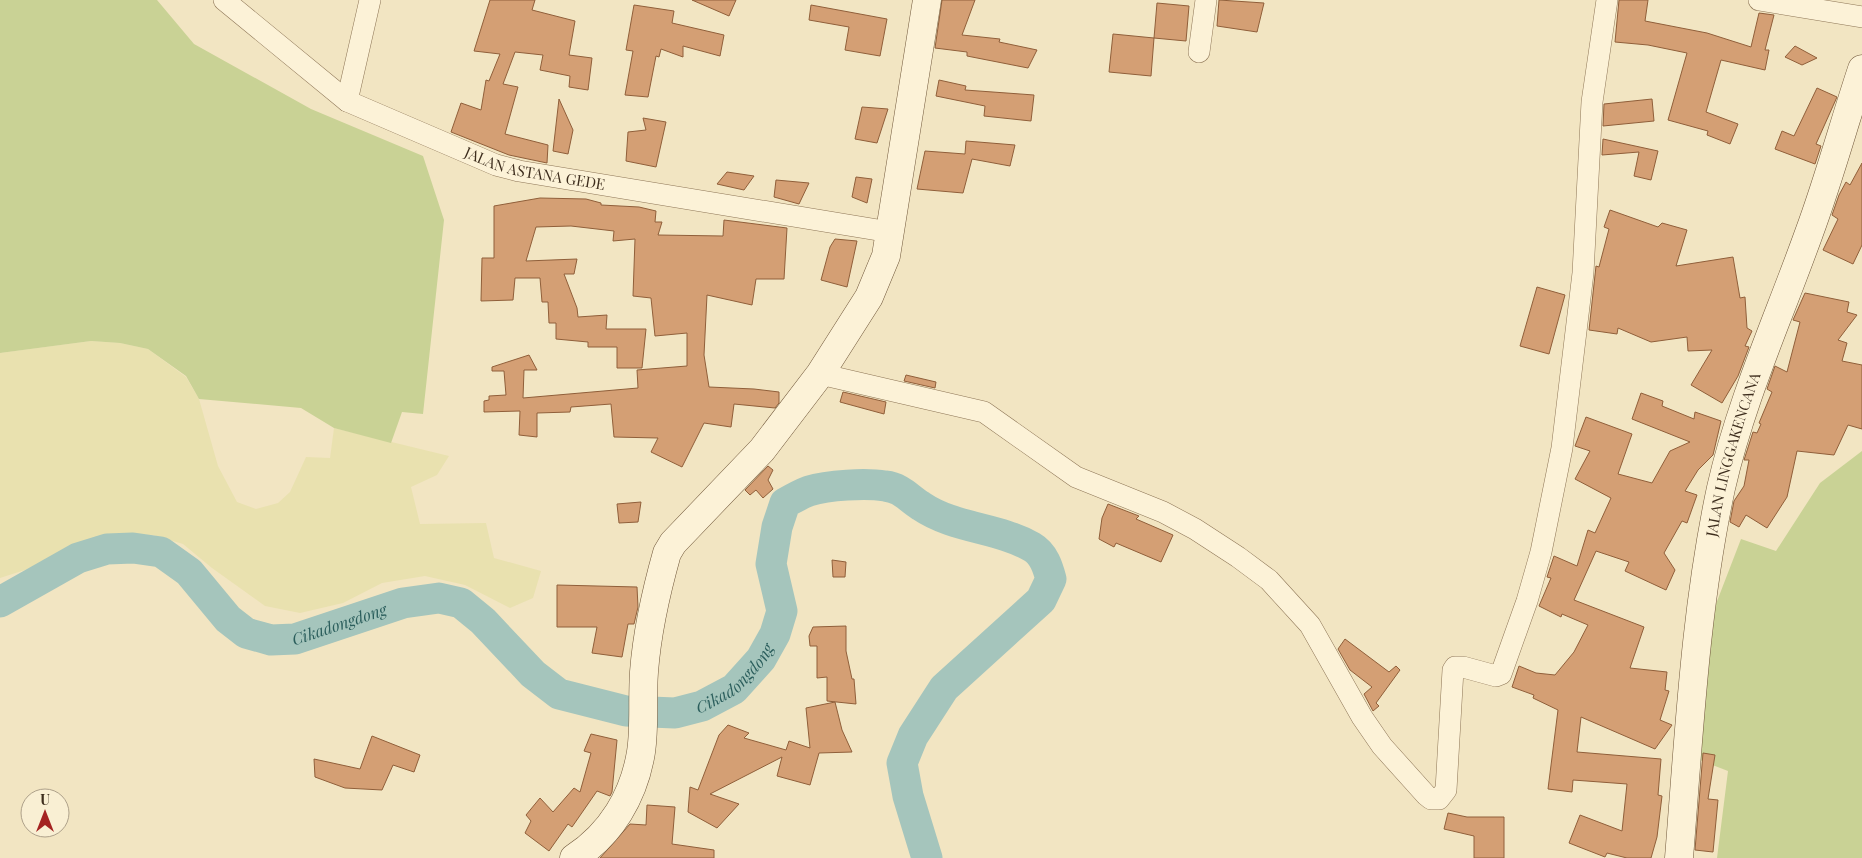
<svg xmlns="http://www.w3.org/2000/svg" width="1862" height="858" viewBox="0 0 1862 858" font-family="'Playfair Display',serif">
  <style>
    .farmland { fill: #e9e1af }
    .green { fill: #c9d295 }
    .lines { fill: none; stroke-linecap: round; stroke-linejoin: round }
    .river { stroke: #a5c5bc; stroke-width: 31 }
    .building { fill: #d49f74; stroke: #905f3a }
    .street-casing { stroke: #8e7657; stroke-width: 22 }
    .secondary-casing { stroke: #70573a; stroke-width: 29 }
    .street { stroke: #fcf2d7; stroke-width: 21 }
    .secondary { stroke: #fcf2d7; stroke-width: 28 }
    .labels { text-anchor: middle; stroke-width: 4.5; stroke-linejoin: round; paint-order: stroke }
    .street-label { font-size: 15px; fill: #3d2d1d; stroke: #f9efd3 }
    .water-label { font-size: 16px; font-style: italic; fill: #2b5e5c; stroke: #f9efd3 }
  </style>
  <rect width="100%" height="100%" fill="#f2e5c2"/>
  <path class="farmland" d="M91 341 120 343 148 349 186 377 199 399 218 466 237 502 256 509 278 503 290 492 306 457 330 458 334 428 449 456 437 475 411 487 420 524 486 523 494 558 541 571 533 598 510 608 465 585 425 576 382 583 343 603 300 613 265 606 212 568 183 544 153 535 117 534 78 545 25 570 0 578V353Z"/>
  <path class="green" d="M0 0H157L194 44 311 109 423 156 444 220 423 414 402 412 391 443 334 428 301 408 199 399 186 376 148 349 120 343 91 341 0 353Z
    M1862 451V858H1717L1728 771 1697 759 1699 648 1741 539 1776 551 1820 483Z"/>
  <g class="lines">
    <path class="river" id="s1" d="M0 602 78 558 107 549 133 548 161 552 189 572 228 619 246 633 271 640 295 639 403 603 439 598 461 603 483 621 533 674 559 694 626 711 675 713 702 706 734 689 761 659 775 634 782 611 771 564 777 527 785 503C792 499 801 494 809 491 828 485 866 483 885 486 902 488 908 498 921 506 955 529 997 527 1032 547 1044 554 1048 568 1051 579L1041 600 944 688 913 736 902 763 908 796 927 858"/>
  </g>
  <path class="building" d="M490 0H535L532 10 575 21 569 55 592 58 588 90 569 87 570 76 540 70 543 55 515 52 503 84 518 87 505 134 548 145 547 163 509 155 451 132 461 103 481 110 486 80 489 81 500 54 474 51Z
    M692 0H736L729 16Z
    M942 0H975L962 35 1000 39 999 42 1037 50 1028 68 967 56V52L935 48Z
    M1219 0 1264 3 1257 32 1217 26Z
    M1619 0H1648L1645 21 1707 33 1751 47 1759 13 1774 15 1765 50H1769L1765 70 1721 60 1706 112 1738 124 1730 144 1707 135 1708 131 1668 120 1687 53 1648 45 1615 42Z
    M1157 3 1189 6 1186 41 1154 38Z
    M634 5 674 11 672 23 724 35 720 56 683 46V57L661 49 659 57 656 56 648 97 625 95 633 51 626 50Z
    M811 5 887 19 880 56 845 50 849 27 809 20Z
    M1113 34 1154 38 1151 76 1109 72Z
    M1795 46 1817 58 1802 65 1785 57Z
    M939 80 966 86 965 90 1034 95 1031 121 984 116 985 106 936 96Z
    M1817 88 1837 97 1816 144 1821 146 1815 164 1775 149 1782 131 1794 136Z
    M559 99 573 130 568 154 553 151Z
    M1652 99 1654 121 1603 126 1604 104Z
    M862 107 888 109 877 143 855 139Z
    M643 118 666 122 656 167 626 161 628 132 646 130Z
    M1603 139 1658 151 1651 180 1634 176 1639 152 1602 155Z
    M966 141 1015 145 1010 166 972 159 963 193 917 189 925 151 965 154Z
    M1862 163V245L1853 264 1823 250 1838 219 1832 215 1839 195 1846 182 1850 185Z
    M727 172 754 176 744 190 717 184Z
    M856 177 872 179 867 203 852 197Z
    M776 180 809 183 799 204 774 197Z
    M540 198 586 199 601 203V205L639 207 656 211 655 222H662L658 235 723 236 724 220 787 228 784 279H756L752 305 707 295 704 355 709 387 754 389 779 392V403L775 408 734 404 731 427 704 423 682 467 651 452 658 438 614 437 611 404 571 407 570 412 537 413V437L519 435 520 411 484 412V401L489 400V396L506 395 504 371H492V367L529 355 537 370H524L523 398 638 388 637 370 687 366V333L655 336 651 298 633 296 635 239 613 241 614 231 571 226 536 227 526 261 577 259 574 274H564L577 308 578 317 607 315 606 329H646L642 368H617V347H588V342L556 339V323H549L548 302H542L540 278H515L513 300 481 301 482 258H494V206Z
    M1610 210 1658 227 1662 223 1687 230 1676 266 1733 257 1740 298 1745 297 1747 328 1752 331 1745 346 1749 347 1738 376 1722 403 1691 385 1712 350 1688 351 1687 337 1651 342 1618 328 1617 334 1589 330 1596 266 1599 267 1609 229 1604 227Z
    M835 239 857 241 847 287 821 280 830 247Z
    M1537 287 1565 295 1549 354 1520 346Z
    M1805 293 1849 302 1847 312 1857 315 1838 340 1847 343 1842 361 1862 365V429L1848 425 1834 455 1797 451 1787 497 1767 528 1746 515 1739 527 1730 522 1734 501 1744 486 1749 460H1744L1753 432 1757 433 1761 424 1759 423 1772 392 1767 389 1775 366 1787 372 1800 322 1793 320Z
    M906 375 936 382 935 388 904 381Z
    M843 392 886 402 884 414 840 402Z
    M1641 393 1663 401 1662 406 1694 419 1695 412 1721 421 1713 455 1698 470 1685 491 1697 495 1687 523 1682 521 1664 553 1675 570 1666 590 1625 571 1629 562 1596 551 1574 600 1644 627 1630 668 1667 672 1665 690 1669 691 1660 720 1672 725 1655 749 1581 717 1577 752 1661 759 1658 795 1662 796 1657 837 1651 858H1627L1607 853 1605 857 1569 843 1580 815 1622 831 1627 784 1573 780 1572 792 1548 789 1558 710 1533 698 1534 695 1512 687 1519 666 1536 673 1555 675 1574 652 1588 625 1562 614 1561 617 1539 606 1551 578 1547 577 1554 556 1577 566 1588 530 1595 533 1611 498 1575 479 1590 451 1575 446 1586 417 1632 434 1618 474 1652 483 1670 451 1690 442 1632 419Z
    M768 466 773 470 768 480 773 489 763 498 756 490 750 495 745 490Z
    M641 502 638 522 619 523 617 504Z
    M1108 504 1139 516 1136 519 1173 535 1161 562 1116 543 1114 547 1099 539 1102 518Z
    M832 560 846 562 845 577H833Z
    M557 585 637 587 638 607 634 624H628L622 657 592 653 597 627H557Z
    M846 626V651L852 679H854L856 704 827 701V677L817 678V646H810L809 636 813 627Z
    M1345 639 1389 672 1396 666 1400 670 1376 703 1379 706 1373 711 1364 694 1372 687 1350 670 1338 649Z
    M835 702 842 730 852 752 819 753 810 785 777 776 782 757 710 794 739 804 717 828 688 812 690 787 698 790 719 735 728 725 749 733 744 738 786 750 789 741 810 748 806 708Z
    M591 734 617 740 612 792 610 796 597 791 572 827 568 824 549 851 525 833 531 821 526 815 540 798 553 812 574 788 580 792 591 753 584 751Z
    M372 736 420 755 414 772 393 765 382 790 345 788 315 777 314 759 360 769Z
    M1703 753 1715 755 1708 799 1718 800 1713 852 1695 850Z
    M647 805 675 807 672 844 714 850V858H600L630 824 646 825Z
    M1448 813 1467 817H1504V858H1474V836L1444 829Z"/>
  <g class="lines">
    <defs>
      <g id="street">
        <path id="s2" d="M224 0 347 101 496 165 519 171 890 232"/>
        <path d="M1759 0 1862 17"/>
        <path d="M1199 52 1206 0"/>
        <path d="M347 101 370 0"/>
        <path d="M820 374 984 412 1076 477 1163 512 1195 529 1238 557 1269 580 1310 625 1362 717 1382 746 1426 795 1431 799H1439L1446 790 1453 670 1455 667H1463L1496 676 1501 674 1527 601 1541 552 1562 448 1583 273 1592 102 1607 0"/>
      </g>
      <g id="secondary">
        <path d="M574 858C611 834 634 796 641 752 645 726 642 699 644 672 647 632 656 592 667 553L673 543 762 450 820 374 869 297 886 256 927 0"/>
        <path id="s3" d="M1679 858C1689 735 1695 609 1721 488 1741 400 1779 317 1809 233 1829 179 1844 123 1862 69"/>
      </g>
    </defs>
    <use href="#street" class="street-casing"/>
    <use href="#secondary" class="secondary-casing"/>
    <use href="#street" class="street"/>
    <use href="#secondary" class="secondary"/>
  </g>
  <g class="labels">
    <g class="street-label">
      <text dy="5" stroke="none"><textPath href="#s2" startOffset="360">JALAN ASTANA GEDE</textPath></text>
      <text dy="5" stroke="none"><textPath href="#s3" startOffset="408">JALAN LINGGAKENCANA</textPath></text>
    </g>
    <g class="water-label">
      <text dy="6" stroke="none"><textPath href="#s1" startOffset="389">Cikadongdong</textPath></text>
      <text dy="6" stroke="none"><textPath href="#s1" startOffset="839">Cikadongdong</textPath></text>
    </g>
  </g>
  <g transform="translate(45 813)"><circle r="24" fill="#f9efd3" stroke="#aea18a"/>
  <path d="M0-4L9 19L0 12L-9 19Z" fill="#a42321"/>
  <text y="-8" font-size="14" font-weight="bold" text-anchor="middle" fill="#3d2d1d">U</text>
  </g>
</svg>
